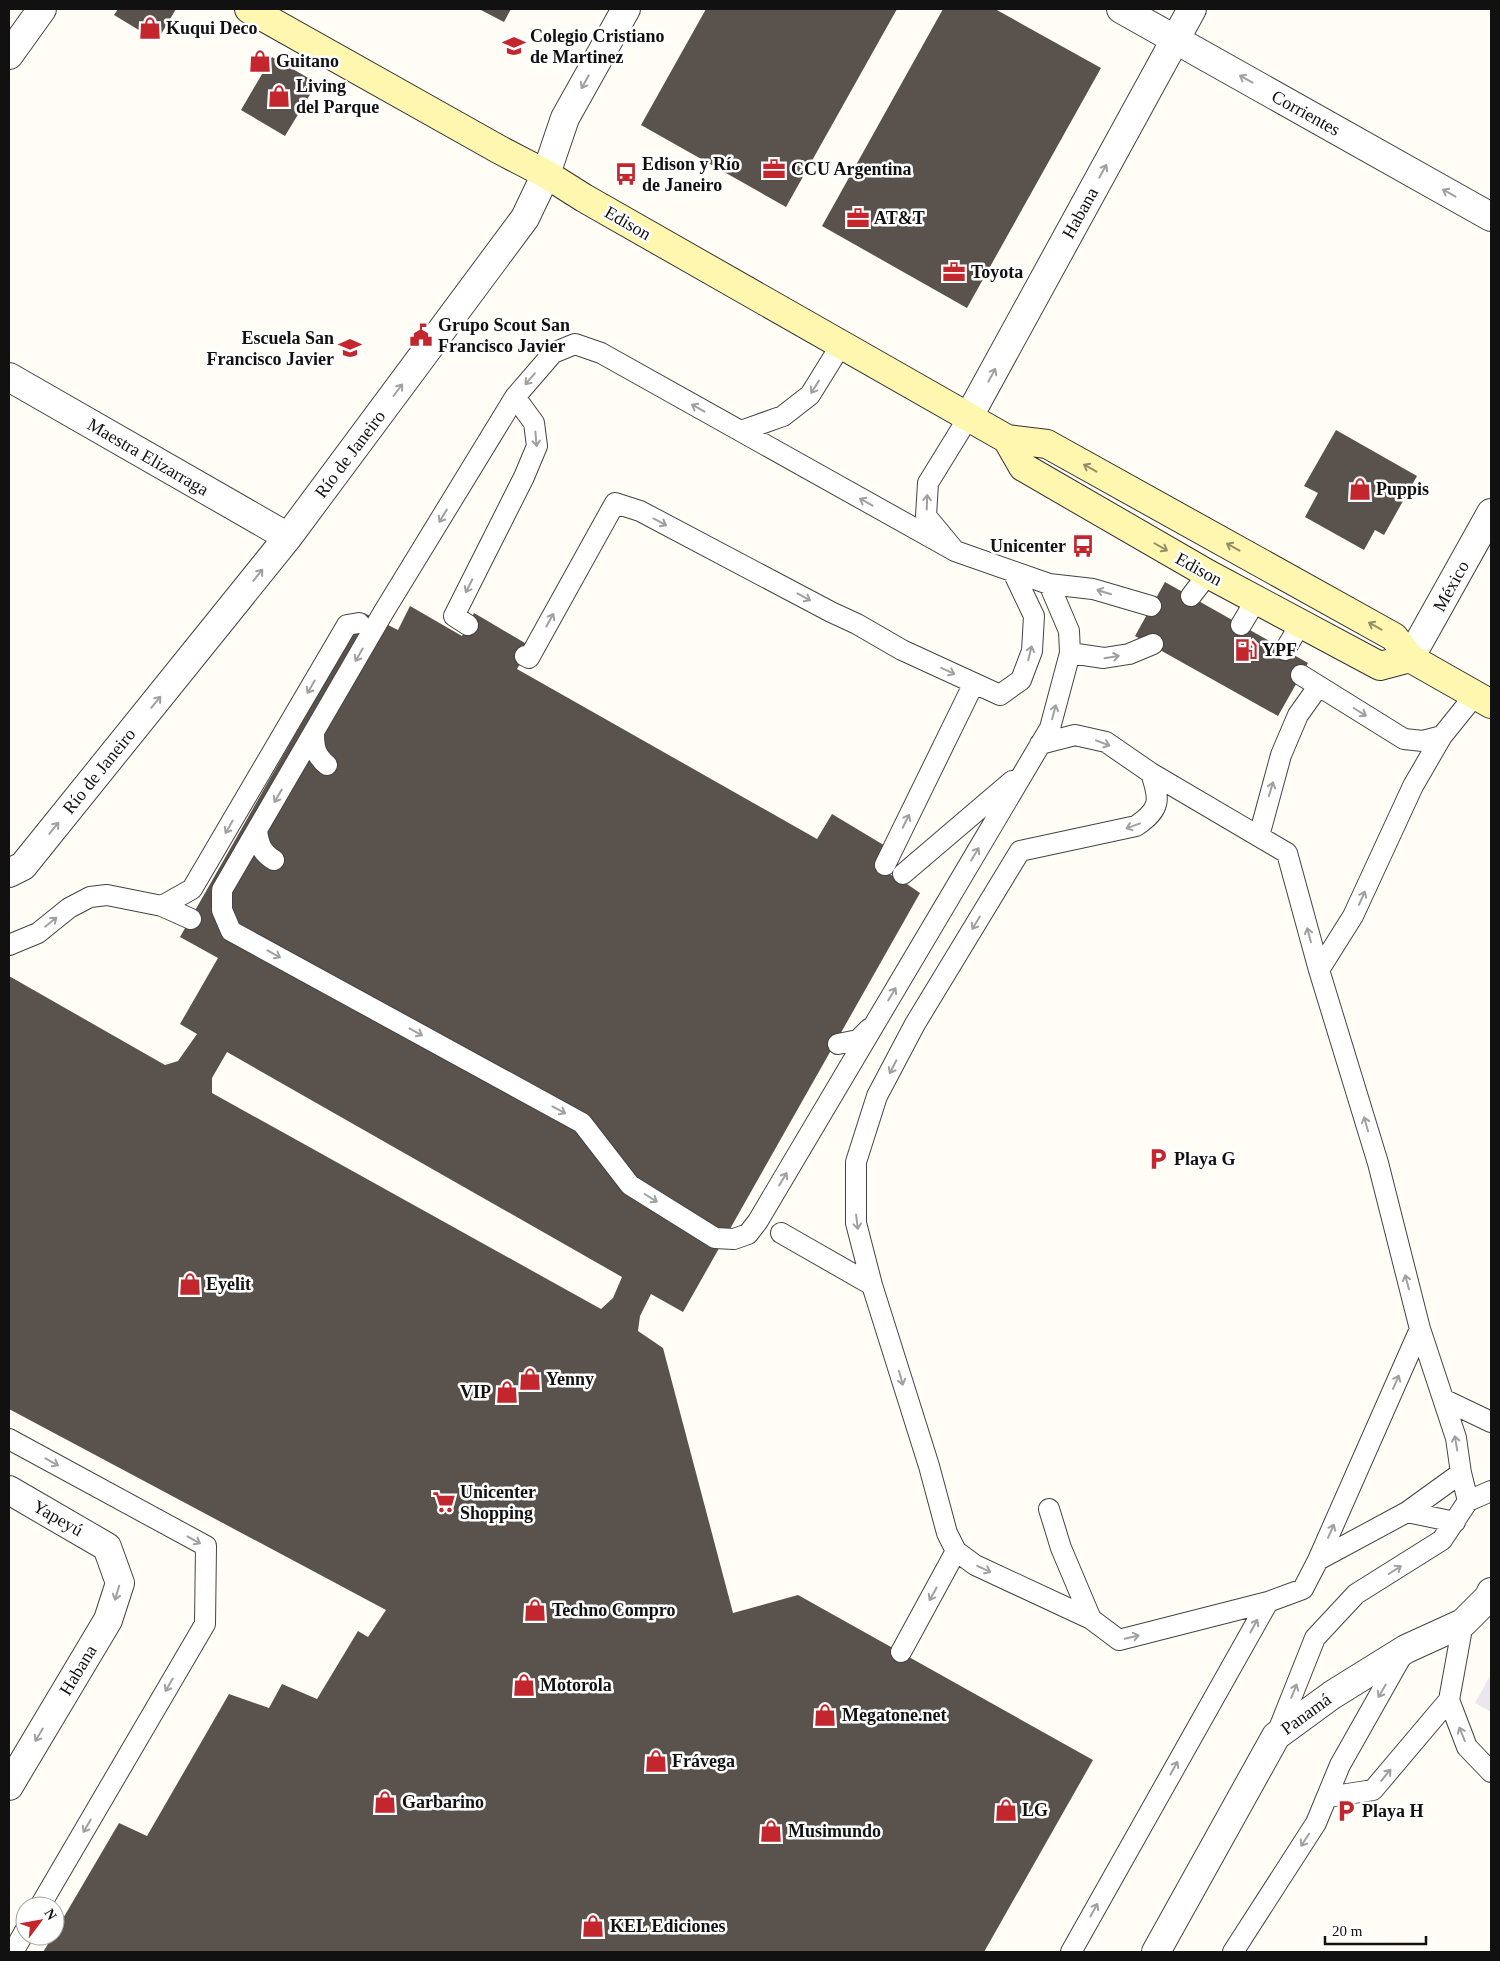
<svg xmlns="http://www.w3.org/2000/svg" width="1500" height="1961" viewBox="0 0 1500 1961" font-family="'Times New Roman',serif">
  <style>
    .industrial { fill: #eee6ef }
    .building { fill: #5a524d; fill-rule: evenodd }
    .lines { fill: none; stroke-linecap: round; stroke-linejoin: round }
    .lane-casing { stroke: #444; stroke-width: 22 }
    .street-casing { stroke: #444; stroke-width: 30 }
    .secondary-casing { stroke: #333; stroke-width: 30 }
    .lane { stroke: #fff; stroke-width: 20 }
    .street { stroke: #fff; stroke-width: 28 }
    .secondary { stroke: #fff6b0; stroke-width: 28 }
    .oneway { stroke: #a0a0a0 }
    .oneway2 { stroke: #948f68 }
    .labels { text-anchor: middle; stroke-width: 5; stroke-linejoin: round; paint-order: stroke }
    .poi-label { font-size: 18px; font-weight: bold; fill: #111; stroke: #fff; text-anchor: start }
    .street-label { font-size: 18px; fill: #111; stroke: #fff }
  </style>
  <rect width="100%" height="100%" fill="#fffdf5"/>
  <path class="industrial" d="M1491 1674V1712L1475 1703Z"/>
  <path class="building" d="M118 9H176L157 41 114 15Z
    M479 9H511L504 22Z
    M706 9H897L786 207 641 125Z
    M943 9H995L1101 68 967 308 822 226Z
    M272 57 317 83 285 136 241 110Z
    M1336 430 1417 476 1384 535 1375 530 1364 550 1305 517 1318 493 1304 486Z
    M1165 582 1308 663 1278 716 1135 636Z
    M410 606 462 636 474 613 486 620 530 646 517 669 817 839 832 814 887 847 877 867 907 884 920 893 683 1312 651 1294 640 1316 638 1331 663 1348 733 1613 798 1595 1093 1760 984 1952H43L53 1936H55V1932L119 1823 147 1836 229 1694 269 1708 282 1684 317 1699 358 1631 368 1637 386 1610 9 1409V976L165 1065 178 1061 197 1034 180 1024 218 958 180 937 364 613 398 630ZM227 1052 622 1277 613 1298 601 1309 212 1093V1078Z"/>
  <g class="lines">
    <defs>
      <path id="lane" d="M968 418 928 483 926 516 955 551 1049 584 1093 589 1151 606
        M741 431 783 416 810 395 841 345
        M955 551 601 353 575 344 553 353 515 397 383 613 222 890V910L231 931 582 1123 630 1185 715 1238 734 1239 748 1234 758 1221 1050 728 1070 653 1069 631 1049 584
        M1191 596 1208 574
        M468 625 454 616 524 477 537 446 534 423 515 397
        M1241 625 1256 600
        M1285 650 1301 623
        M1070 653 1104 658 1129 654 1153 644
        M525 656 529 658 615 503 640 511 831 612 857 624 902 650 1000 695 1021 680 1032 651 1034 616 1013 572
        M1301 675 1404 739 1423 741 1442 736
        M314 734C314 748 316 756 327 765
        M1040 744 1075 735 1106 742 1151 773 1287 853 1319 970 1378 1163 1420 1329 1456 1438 1461 1473 1468 1501 1442 1540 1356 1594 1315 1638 1276 1736
        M1151 773C1160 800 1161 809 1136 826L1020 851 915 1024 877 1096 856 1162V1223L872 1285 929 1466 947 1533 956 1551 975 1565 1091 1619 1119 1640 1268 1602 1303 1589 1318 1560 1420 1329
        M257 831C259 845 262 853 274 860
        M1259 836 1281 755 1298 715 1318 687
        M885 865 974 683
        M903 874 1012 781
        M162 906 192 889 347 625 359 623
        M9 945 38 933 69 908 90 897 107 895 162 906 191 919
        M1319 970 1353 916 1413 786 1442 736 1475 695
        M838 1044 858 1040 869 1029
        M781 1233 872 1285
        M1445 1400 1491 1422
        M9 1439 206 1546 205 1624 40 1906
        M1468 1501 1491 1491
        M1049 1509 1061 1548 1091 1619
        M1407 1512 1455 1522
        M1318 1560 1407 1512 1461 1473
        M1463 1623 1449 1700 1467 1747 1491 1772
        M901 1652 956 1551
        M1328 1797 1373 1790 1449 1700
        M13 1952 25 1931
        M1071 1952 1268 1602
        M1233 1952 1316 1823 1340 1765 1405 1650"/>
      <path id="street" d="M1121 9 1491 217
        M9 55 42 9
        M9 377 288 537
        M968 418 1192 9
        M1410 658 1491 513
        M9 873 23 866 288 537 525 218 546 174 565 118 626 9
        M9 1490 107 1547 120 1583 108 1620 9 1786
        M1156 1952 1276 1736 1332 1695 1406 1649 1463 1623 1489 1597 1491 1592"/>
      <path id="secondary" d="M249 9 500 150 546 174 584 198 1007 439 1047 444 1394 637 1410 658 1491 704
        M1007 439 1023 467 1208 574 1380 666 1410 658"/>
    </defs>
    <use href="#lane" class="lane-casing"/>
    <use href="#street" class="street-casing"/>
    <use href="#secondary" class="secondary-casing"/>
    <use href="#lane" class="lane"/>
    <use href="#street" class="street"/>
    <use href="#secondary" class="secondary"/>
  </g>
  <defs><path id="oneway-shaft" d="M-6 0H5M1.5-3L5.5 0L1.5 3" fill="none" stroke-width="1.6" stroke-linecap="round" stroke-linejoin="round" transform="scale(1.25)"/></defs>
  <g class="oneway">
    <use href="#oneway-shaft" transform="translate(1246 79) rotate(-151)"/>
    <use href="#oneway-shaft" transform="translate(585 82) rotate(119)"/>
    <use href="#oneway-shaft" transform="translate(1103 171) rotate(-61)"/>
    <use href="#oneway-shaft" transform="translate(1449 193) rotate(-151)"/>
    <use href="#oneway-shaft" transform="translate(992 375) rotate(-61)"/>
    <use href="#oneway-shaft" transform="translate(530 379) rotate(131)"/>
    <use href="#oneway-shaft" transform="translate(815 387) rotate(122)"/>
    <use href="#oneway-shaft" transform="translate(398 390) rotate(-53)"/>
    <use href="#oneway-shaft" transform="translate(698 408) rotate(-151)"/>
    <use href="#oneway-shaft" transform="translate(536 439) rotate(85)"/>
    <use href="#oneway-shaft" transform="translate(866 502) rotate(-151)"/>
    <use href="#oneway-shaft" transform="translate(927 502) rotate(-88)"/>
    <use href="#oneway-shaft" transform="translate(443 516) rotate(121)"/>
    <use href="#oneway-shaft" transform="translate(660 522) rotate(28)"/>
    <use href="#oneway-shaft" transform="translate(258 575) rotate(-51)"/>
    <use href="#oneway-shaft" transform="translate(469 586) rotate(117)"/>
    <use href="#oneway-shaft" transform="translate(1104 592) rotate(-163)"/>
    <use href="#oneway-shaft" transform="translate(804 597) rotate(29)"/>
    <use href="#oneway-shaft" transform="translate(550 620) rotate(-61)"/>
    <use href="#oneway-shaft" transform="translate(1030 653) rotate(-76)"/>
    <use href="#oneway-shaft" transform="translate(359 655) rotate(120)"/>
    <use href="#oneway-shaft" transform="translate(1112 657) rotate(-9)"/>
    <use href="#oneway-shaft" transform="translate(948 671) rotate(25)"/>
    <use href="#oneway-shaft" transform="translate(311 687) rotate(120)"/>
    <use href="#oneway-shaft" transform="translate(156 702) rotate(-51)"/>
    <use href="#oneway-shaft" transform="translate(1054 712) rotate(-75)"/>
    <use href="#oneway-shaft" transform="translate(1360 712) rotate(32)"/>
    <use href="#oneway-shaft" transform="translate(1103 743) rotate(21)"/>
    <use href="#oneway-shaft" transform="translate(1271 789) rotate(-73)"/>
    <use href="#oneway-shaft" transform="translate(278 796) rotate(120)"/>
    <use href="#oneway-shaft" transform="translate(906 821) rotate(-64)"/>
    <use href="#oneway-shaft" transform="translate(1133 826) rotate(160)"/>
    <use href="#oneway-shaft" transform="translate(229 827) rotate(120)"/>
    <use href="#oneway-shaft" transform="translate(54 828) rotate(-51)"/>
    <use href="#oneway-shaft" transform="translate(975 854) rotate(-59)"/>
    <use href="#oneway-shaft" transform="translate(1362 898) rotate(-66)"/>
    <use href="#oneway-shaft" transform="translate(51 922) rotate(-39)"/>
    <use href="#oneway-shaft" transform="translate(976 923) rotate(121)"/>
    <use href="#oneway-shaft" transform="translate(1309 935) rotate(-105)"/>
    <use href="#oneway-shaft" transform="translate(274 954) rotate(29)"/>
    <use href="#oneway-shaft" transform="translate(892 994) rotate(-59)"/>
    <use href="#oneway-shaft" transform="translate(416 1032) rotate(29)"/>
    <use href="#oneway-shaft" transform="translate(893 1067) rotate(117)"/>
    <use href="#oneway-shaft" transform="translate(559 1110) rotate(28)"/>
    <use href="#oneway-shaft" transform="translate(1366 1124) rotate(-106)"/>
    <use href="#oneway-shaft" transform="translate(783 1179) rotate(-59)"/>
    <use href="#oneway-shaft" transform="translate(651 1198) rotate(32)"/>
    <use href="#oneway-shaft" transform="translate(857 1222) rotate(83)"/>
    <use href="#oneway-shaft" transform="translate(1407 1282) rotate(-105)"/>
    <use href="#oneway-shaft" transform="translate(901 1378) rotate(74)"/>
    <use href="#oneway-shaft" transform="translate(1396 1382) rotate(-66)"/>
    <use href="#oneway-shaft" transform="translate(1456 1443) rotate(-100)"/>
    <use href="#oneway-shaft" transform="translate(52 1462) rotate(29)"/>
    <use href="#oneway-shaft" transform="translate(1331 1531) rotate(-66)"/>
    <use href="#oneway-shaft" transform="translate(194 1540) rotate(29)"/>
    <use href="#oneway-shaft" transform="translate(984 1569) rotate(25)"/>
    <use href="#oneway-shaft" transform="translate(1395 1570) rotate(-32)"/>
    <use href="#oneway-shaft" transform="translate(117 1593) rotate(107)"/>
    <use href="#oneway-shaft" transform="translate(933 1594) rotate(119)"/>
    <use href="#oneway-shaft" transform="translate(1254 1626) rotate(-61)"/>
    <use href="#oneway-shaft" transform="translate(1132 1637) rotate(-14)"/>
    <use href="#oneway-shaft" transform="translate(169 1685) rotate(120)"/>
    <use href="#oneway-shaft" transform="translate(1294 1691) rotate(-68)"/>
    <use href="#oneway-shaft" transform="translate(1382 1691) rotate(120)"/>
    <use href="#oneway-shaft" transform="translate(1462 1734) rotate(-112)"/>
    <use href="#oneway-shaft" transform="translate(39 1735) rotate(121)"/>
    <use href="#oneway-shaft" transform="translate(1174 1768) rotate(-61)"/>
    <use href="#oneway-shaft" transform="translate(1386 1775) rotate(-50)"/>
    <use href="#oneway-shaft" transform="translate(87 1826) rotate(120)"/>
    <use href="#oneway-shaft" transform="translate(1305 1840) rotate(123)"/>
    <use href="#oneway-shaft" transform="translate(1094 1910) rotate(-61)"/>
  </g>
  <g class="oneway2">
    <use href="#oneway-shaft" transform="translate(1090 468) rotate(-151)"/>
    <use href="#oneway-shaft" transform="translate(1161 547) rotate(30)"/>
    <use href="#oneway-shaft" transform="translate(1233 547) rotate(-151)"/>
    <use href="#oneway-shaft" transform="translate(1375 626) rotate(-151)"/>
  </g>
  <defs>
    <symbol id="shop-bare" viewBox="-9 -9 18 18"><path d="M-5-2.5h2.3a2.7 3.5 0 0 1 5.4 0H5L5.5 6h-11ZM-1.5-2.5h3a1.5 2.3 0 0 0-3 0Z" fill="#c4262e" stroke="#fff" stroke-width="2.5" paint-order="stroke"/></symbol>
    <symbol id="school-bare" viewBox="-9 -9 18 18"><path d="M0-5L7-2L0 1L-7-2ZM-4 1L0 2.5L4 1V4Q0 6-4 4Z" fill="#c4262e" stroke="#fff" stroke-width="2.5" paint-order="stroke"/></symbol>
    <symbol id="office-bare" viewBox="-9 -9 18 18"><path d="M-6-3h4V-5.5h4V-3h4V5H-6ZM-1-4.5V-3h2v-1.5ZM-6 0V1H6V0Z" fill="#c4262e" stroke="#fff" stroke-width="2.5" paint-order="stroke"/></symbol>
    <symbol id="bus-bare" viewBox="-9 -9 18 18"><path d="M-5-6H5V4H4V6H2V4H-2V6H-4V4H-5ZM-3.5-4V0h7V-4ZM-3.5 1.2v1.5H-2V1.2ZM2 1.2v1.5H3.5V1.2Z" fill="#c4262e" stroke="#fff" stroke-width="2.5" paint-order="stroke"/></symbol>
    <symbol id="civic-bare" viewBox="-9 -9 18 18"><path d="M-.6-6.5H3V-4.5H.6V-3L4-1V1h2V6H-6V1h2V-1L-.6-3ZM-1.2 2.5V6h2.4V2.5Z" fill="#c4262e" stroke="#fff" stroke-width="2.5" paint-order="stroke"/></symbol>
    <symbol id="fuel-bare" viewBox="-9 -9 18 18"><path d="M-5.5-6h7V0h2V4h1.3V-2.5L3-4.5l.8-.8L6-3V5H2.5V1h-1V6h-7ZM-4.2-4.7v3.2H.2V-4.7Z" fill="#c4262e" stroke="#fff" stroke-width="2.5" paint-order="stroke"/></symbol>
    <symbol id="parking-bare" viewBox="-9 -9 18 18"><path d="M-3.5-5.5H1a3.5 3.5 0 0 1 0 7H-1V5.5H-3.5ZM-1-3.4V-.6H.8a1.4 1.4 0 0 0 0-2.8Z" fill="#c4262e" stroke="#fff" stroke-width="2.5" paint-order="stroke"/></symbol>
    <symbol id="supermarket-bare" viewBox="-9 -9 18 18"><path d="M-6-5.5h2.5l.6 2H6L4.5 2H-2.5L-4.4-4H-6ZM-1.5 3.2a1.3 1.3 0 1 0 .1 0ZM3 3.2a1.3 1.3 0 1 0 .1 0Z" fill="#c4262e" stroke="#fff" stroke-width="2.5" paint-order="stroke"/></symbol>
  </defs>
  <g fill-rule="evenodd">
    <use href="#shop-bare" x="134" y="12" width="32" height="32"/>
    <use href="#school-bare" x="498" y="30" width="32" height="32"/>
    <use href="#shop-bare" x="244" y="45" width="32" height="32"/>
    <use href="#shop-bare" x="263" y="80" width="32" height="32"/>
    <use href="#office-bare" x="758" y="153" width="32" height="32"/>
    <use href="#bus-bare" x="610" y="158" width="32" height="32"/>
    <use href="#office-bare" x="842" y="202" width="32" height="32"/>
    <use href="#office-bare" x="938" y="256" width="32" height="32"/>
    <use href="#civic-bare" x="405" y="319" width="32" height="32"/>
    <use href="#school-bare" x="334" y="332" width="32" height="32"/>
    <use href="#shop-bare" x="1344" y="473" width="32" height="32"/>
    <use href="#bus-bare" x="1067" y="530" width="32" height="32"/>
    <use href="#fuel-bare" x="1230" y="634" width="32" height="32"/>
    <use href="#parking-bare" x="1142" y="1143" width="32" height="32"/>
    <use href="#shop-bare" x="174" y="1268" width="32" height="32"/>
    <use href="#shop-bare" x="514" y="1363" width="32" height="32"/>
    <use href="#shop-bare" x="491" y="1376" width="32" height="32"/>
    <use href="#supermarket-bare" x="428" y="1486" width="32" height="32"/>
    <use href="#shop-bare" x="519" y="1594" width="32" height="32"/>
    <use href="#shop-bare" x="508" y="1669" width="32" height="32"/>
    <use href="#shop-bare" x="809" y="1699" width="32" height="32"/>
    <use href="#shop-bare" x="640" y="1745" width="32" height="32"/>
    <use href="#shop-bare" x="369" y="1786" width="32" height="32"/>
    <use href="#shop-bare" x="990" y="1794" width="32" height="32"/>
    <use href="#parking-bare" x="1330" y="1795" width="32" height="32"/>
    <use href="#shop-bare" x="755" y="1815" width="32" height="32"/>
    <use href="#shop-bare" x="577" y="1910" width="32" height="32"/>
  </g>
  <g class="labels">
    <g class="poi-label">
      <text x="166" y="34">Kuqui Deco</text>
      <text x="530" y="42">Colegio Cristiano<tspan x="530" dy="21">de Martinez</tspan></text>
      <text x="276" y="67">Guitano</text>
      <text x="296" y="92">Living<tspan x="296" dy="21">del Parque</tspan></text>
      <text x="642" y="170">Edison y Río<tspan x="642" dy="21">de Janeiro</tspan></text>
      <text x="791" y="175">CCU Argentina</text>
      <text x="874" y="224">AT&amp;T</text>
      <text x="971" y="278">Toyota</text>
      <text x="438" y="331">Grupo Scout San<tspan x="438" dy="21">Francisco Javier</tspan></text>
      <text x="334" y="344" text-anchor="end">Escuela San<tspan x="334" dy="21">Francisco Javier</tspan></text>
      <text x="1376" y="495">Puppis</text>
      <text x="1066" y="552" text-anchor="end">Unicenter</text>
      <text x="1262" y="656">YPF</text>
      <text x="1174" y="1165">Playa G</text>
      <text x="206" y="1290">Eyelit</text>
      <text x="546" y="1385">Yenny</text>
      <text x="491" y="1398" text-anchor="end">VIP</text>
      <text x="460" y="1498">Unicenter<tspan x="460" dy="21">Shopping</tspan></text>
      <text x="552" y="1616">Techno Compro</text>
      <text x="540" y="1691">Motorola</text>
      <text x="842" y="1721">Megatone.net</text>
      <text x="672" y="1767">Frávega</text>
      <text x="402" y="1808">Garbarino</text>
      <text x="1022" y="1816">LG</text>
      <text x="1362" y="1817">Playa H</text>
      <text x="788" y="1837">Musimundo</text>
      <text x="610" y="1932">KEL Ediciones</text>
    </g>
    <g class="street-label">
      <text transform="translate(1306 113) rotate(29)" y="6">Corrientes</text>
      <text transform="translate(1080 213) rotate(-61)" y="6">Habana</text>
      <text transform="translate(628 223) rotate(30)" y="6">Edison</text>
      <text transform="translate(350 454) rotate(-53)" y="6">Río de Janeiro</text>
      <text transform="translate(148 457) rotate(30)" y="6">Maestra Elizarraga</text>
      <text transform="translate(1199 569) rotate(29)" y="6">Edison</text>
      <text transform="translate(1451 586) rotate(-61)" y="6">México</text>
      <text transform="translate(99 771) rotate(-51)" y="6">Río de Janeiro</text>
      <text transform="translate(58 1518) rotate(30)" y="6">Yapeyú</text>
      <text transform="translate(78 1670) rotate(-59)" y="6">Habana</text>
      <text transform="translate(1306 1714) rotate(-36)" y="6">Panamá</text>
    </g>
  </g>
  <rect width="1500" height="1961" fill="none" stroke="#111111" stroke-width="20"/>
  <g transform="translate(40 1921) rotate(58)"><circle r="24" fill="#ffffff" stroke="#a0a0a0"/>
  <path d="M0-4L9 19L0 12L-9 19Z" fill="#c4262e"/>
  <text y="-8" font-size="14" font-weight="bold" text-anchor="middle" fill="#111111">N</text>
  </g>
  <path d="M1325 1936v8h101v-8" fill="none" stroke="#111111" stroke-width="2.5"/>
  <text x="1332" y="1936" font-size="15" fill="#111111" stroke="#ffffff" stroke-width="4" paint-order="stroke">20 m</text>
</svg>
